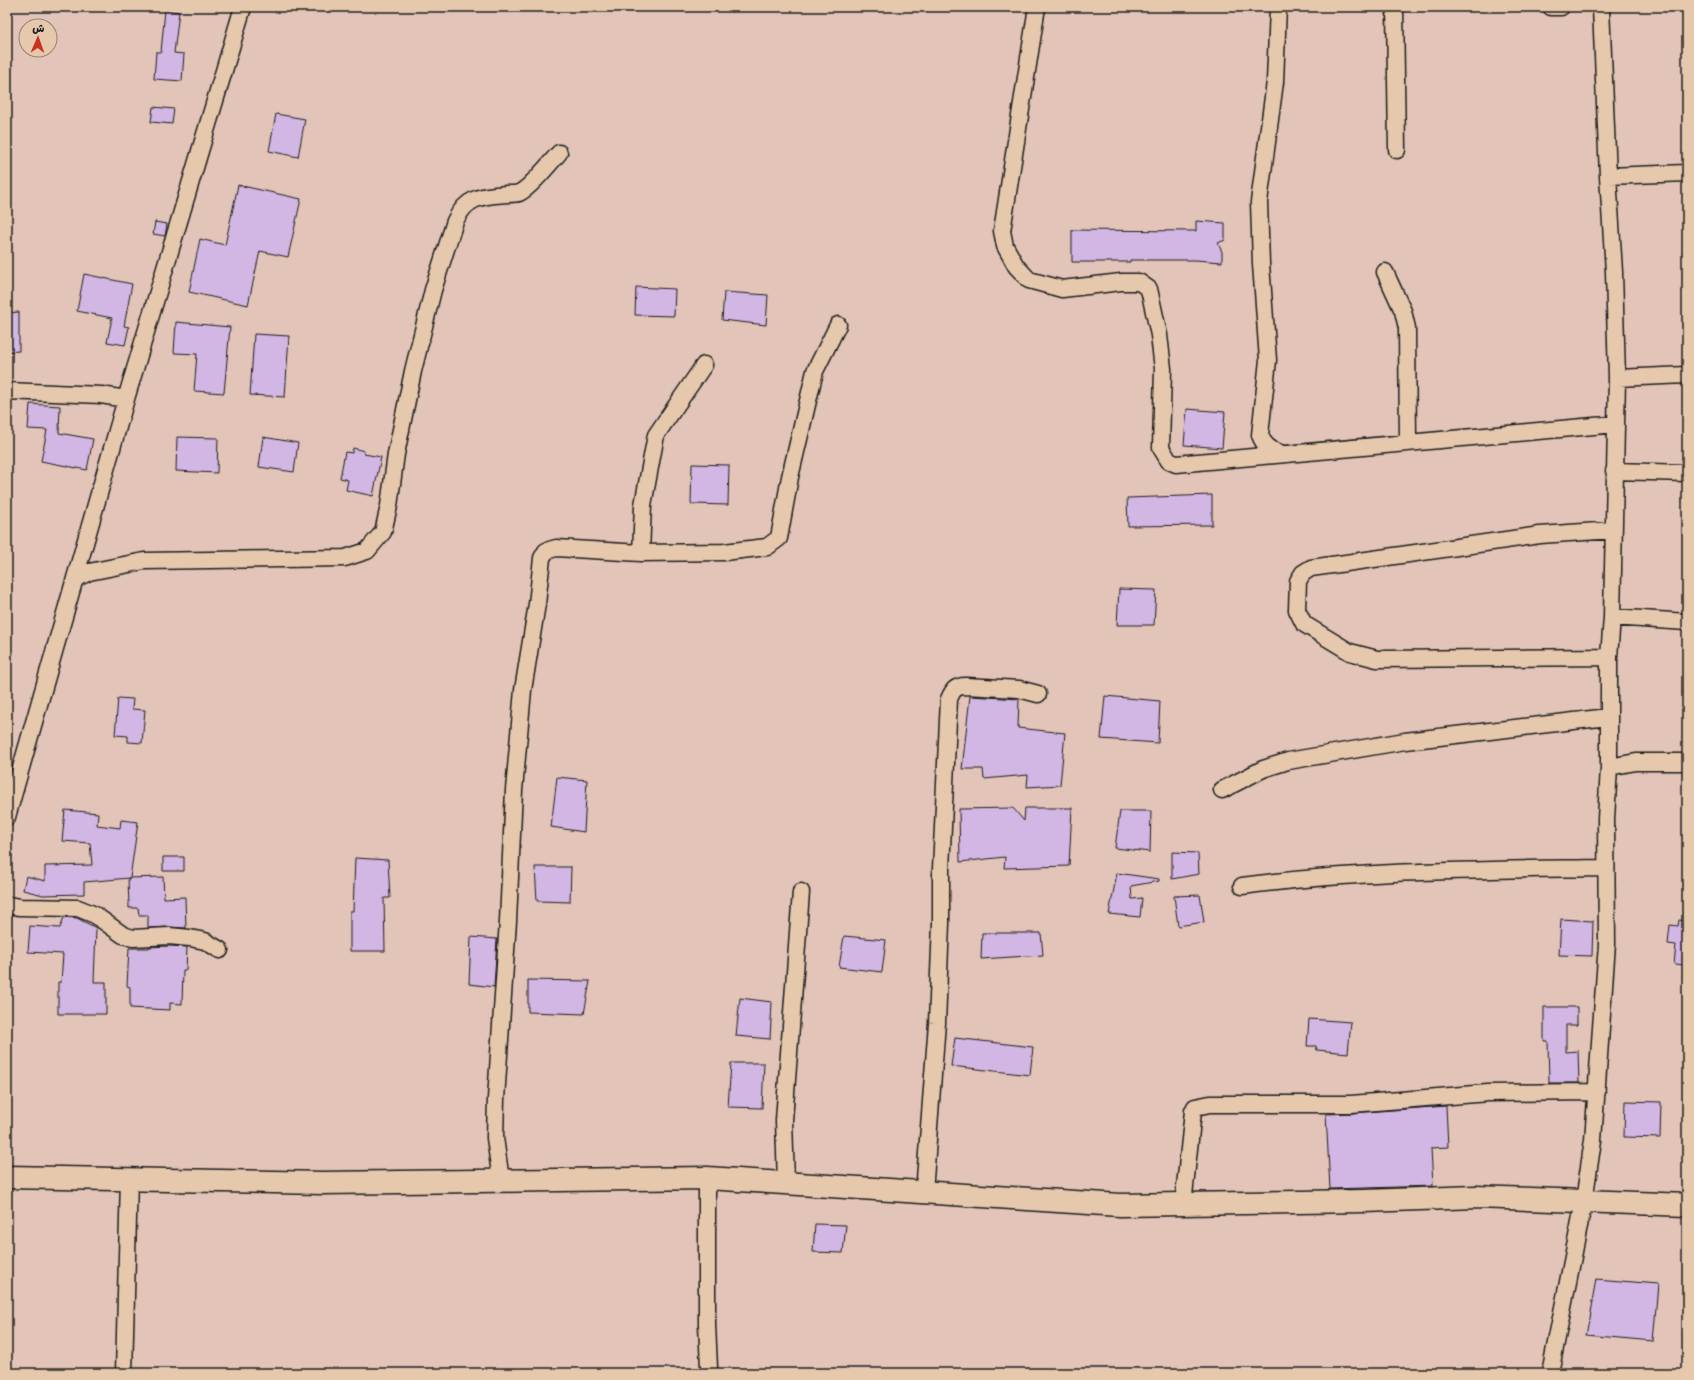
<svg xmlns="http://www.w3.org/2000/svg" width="1694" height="1380" viewBox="0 0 1694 1380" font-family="'Patrick Hand','Playpen Sans Arabic',sans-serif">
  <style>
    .building { fill: #d2b6e4; stroke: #1c1c1c }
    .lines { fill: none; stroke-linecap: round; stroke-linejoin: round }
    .street-casing { stroke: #1c1c1c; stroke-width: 19 }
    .secondary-casing { stroke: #1c1c1c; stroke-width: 25 }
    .street { stroke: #e6c9ad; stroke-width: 16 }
    .secondary { stroke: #e6c9ad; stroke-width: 22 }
  </style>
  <rect width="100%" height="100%" fill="#e2c5b8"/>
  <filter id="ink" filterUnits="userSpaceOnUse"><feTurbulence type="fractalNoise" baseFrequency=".025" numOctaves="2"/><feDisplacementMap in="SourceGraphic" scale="8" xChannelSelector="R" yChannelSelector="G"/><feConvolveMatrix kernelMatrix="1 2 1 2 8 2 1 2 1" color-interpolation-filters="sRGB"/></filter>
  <g filter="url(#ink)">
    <path class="building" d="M165 10 179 12 174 53 184 54 182 81 154 79 156 52H161Z
      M153 107 174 109 172 124 151 122Z
      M276 114 305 119 298 157 269 151Z
      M238 185 301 199 288 257 260 251 248 305 189 292 200 239 225 245Z
      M1196 221 1225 223V240L1218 243 1222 252V262L1195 260H1130V262H1072V230L1196 231Z
      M155 222 167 224 165 236 153 234Z
      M84 274 132 284 124 326 129 327 125 345 107 342 112 318 77 311Z
      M636 287 675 289 674 316 635 315Z
      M724 292 768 295 766 325 722 320Z
      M19 312V351L7 352V313Z
      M176 322 230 327 224 393 194 391 197 354 174 353Z
      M254 334 289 336 285 397 250 395Z
      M30 404 60 406 59 433 93 439 87 470 41 461 47 430 28 429Z
      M1187 409 1225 412 1222 448 1184 445Z
      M177 437 218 438 217 473 176 471Z
      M263 437 298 443 294 472 259 467Z
      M353 448 364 451V454L381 457 373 496 346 490 348 480 340 478 345 452 352 453Z
      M692 464 729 465 728 505 691 504Z
      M1212 495V525L1128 526 1127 498Z
      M1119 589 1156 590 1154 625H1117Z
      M970 696 1019 699 1018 728 1065 733 1060 785 1027 787 1028 775 984 779 983 769H962Z
      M1105 696 1160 701 1158 743 1101 739Z
      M118 698 133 699 132 709 145 710 142 743 128 742V736L115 735Z
      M557 777 587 780 584 832 551 827Z
      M1013 808 1024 821 1025 808H1072L1069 866 1004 868 1005 857 960 862 959 809Z
      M65 810 98 813 97 825 120 828 121 820 138 822 130 878 84 882V894L43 895 23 890 26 876 45 881V866L92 865 90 843 62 841Z
      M1120 811H1151L1150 852 1115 848Z
      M1172 852 1198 853 1199 874 1172 879Z
      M163 857H184V871H163Z
      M355 858 388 860 390 898H384L385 951H350V911H353Z
      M535 867H571L570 902 537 901Z
      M1117 873 1159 879V881L1131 886 1132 899 1142 898 1140 917 1109 914Z
      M163 877 164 898 185 897 186 928 169 927 148 928V915H139L138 908H129L128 878Z
      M1200 895 1204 922 1178 926 1174 896Z
      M64 917 77 918 96 928 94 982H106V1014H58V982H61L63 954 28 952 30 926 60 928Z
      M1561 919 1593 921 1592 956 1559 955Z
      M1679 920 1687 921V965L1674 964 1676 945 1668 944 1670 925 1678 926Z
      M982 933H1041L1043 955 981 959Z
      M844 936 886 940 882 972 839 967Z
      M471 937 497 939 494 987 469 984Z
      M169 946 187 947 186 970H183L182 1004 170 1003V1010L130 1008V987L127 986 129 948H149V947Z
      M528 980 590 981 584 1014 528 1012Z
      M740 998 772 1002 770 1039 736 1036Z
      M1544 1007H1577V1025H1566V1052L1578 1051 1579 1083H1549L1548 1041H1544Z
      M1309 1019 1351 1022 1348 1053 1317 1050 1316 1046H1307Z
      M955 1038 1033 1047 1030 1075 951 1066Z
      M731 1063H764L762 1108 728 1107Z
      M1625 1101 1661 1102 1660 1138 1624 1137Z
      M1446 1106 1448 1147 1431 1148 1433 1186 1330 1189 1326 1114 1352 1113Z
      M815 1224 846 1225 843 1253 813 1252Z
      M1596 1279 1658 1284 1653 1341 1586 1335Z"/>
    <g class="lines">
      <defs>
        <path id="street" d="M1037 7 1002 231 1005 246 1016 266 1029 280 1062 289 1121 282H1139L1149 289 1159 335 1163 369 1161 448 1169 461 1176 464 1616 424
          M1278 7 1275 82 1259 202 1261 264 1268 360 1260 435C1264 446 1270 449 1280 453
          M1395 7 1397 150
          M1551 7H1561
          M1608 176 1687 173
          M1385 272 1403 311 1407 328 1408 442
          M1617 378 1687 375
          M7 391 101 395 126 399
          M1614 471 1687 473
          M641 553 643 505 656 435 704 365
          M75 579 89 572 144 561 345 558 367 551 383 532 389 506 396 454 413 371 433 290 455 221C467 196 482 196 507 194 510 194 516 194 519 193 530 188 550 163 559 153
          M1612 617 1687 622
          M1609 657 1377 659 1350 652 1304 624 1297 610 1298 581 1303 573 1311 568 1540 535 1613 530
          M1609 767 1636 762H1687
          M1222 790 1263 769 1288 761 1405 741 1608 717
          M7 817 126 399 243 7
          M1242 886C1362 870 1484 870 1605 868
          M7 905 20 907 78 908 95 915 123 935 133 938 169 936 190 938 205 941 220 950
          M707 1178V1324L709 1368 707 1373
          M501 1180 495 1138 496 1099 508 921 514 790 523 690 537 604 542 558 546 551 556 548 641 553 724 552 767 547 779 538 790 477 815 371 838 325
          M786 1183 784 1120 801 892
          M924 1192 937 1023 941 923V869L949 699C953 690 955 686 966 686L1019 689 1038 694
          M1183 1205 1193 1111 1195 1107 1210 1104H1351L1488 1093 1597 1092
          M124 1373 129 1179
          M1550 1373 1584 1201 1593 1140 1607 944 1606 819 1609 767V657L1612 617 1617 378 1614 272 1608 176 1601 7"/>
        <path id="secondary" d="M7 1177 323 1183 707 1178 1120 1205 1364 1201 1476 1197 1687 1205"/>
      </defs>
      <use href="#street" class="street-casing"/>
      <use href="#secondary" class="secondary-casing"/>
      <use href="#street" class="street"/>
      <use href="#secondary" class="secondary"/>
    </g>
  </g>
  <rect width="1694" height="1380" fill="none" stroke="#e6c9ad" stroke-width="24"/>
  <rect x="12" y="12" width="1670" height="1356" fill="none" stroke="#1c1c1c" stroke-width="1.5" filter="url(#ink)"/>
  <g transform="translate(38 38) rotate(2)"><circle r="19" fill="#e6c9ad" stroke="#958473"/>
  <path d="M0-3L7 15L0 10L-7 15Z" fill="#c8321e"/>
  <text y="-6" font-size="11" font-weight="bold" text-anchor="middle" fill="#1c1c1c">ش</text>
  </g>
</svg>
